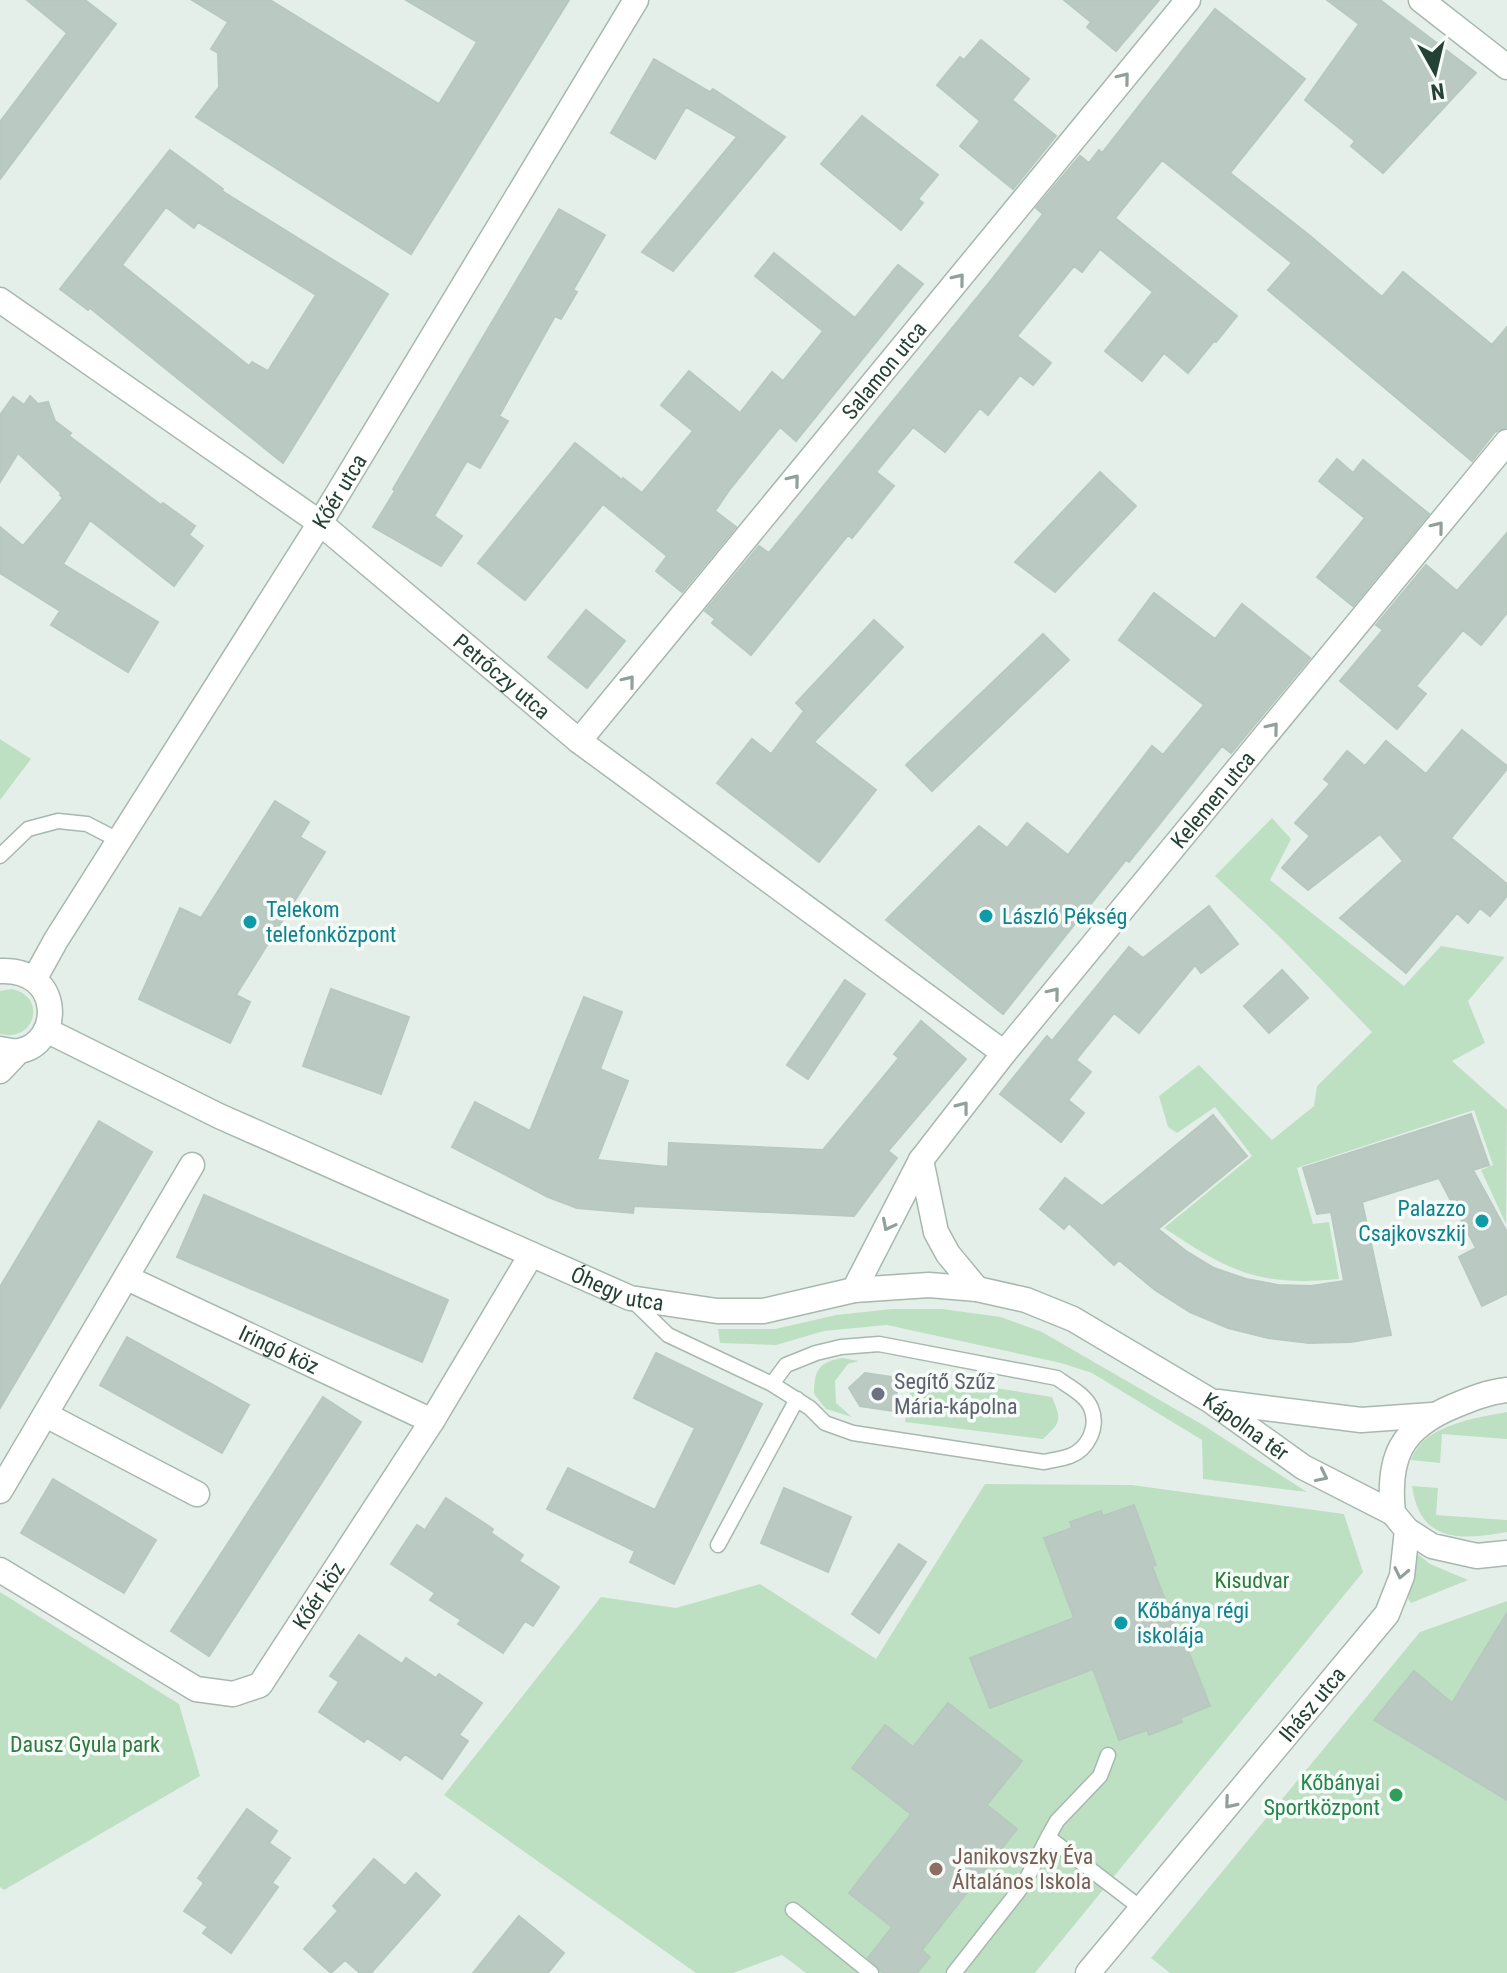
<svg xmlns="http://www.w3.org/2000/svg" width="1507" height="1973" viewBox="0 0 1507 1973" font-family="'Roboto Condensed',sans-serif">
  <style>
    .green { fill: #bee0c2 }
    .building { fill: #bacac2; stroke: #b7c9bf; stroke-width: 2; fill-rule: evenodd }
    .lines { fill: none; stroke-linecap: round; stroke-linejoin: round }
    .service-casing { stroke: #a7b8af; stroke-width: 17 }
    .minor-casing { stroke: #a7b8af; stroke-width: 27 }
    .tertiary-casing { stroke: #a7b8af; stroke-width: 27 }
    .service { stroke: #fff; stroke-width: 14 }
    .minor { stroke: #fff; stroke-width: 24 }
    .tertiary { stroke: #fff; stroke-width: 24 }
    .oneway { stroke: #91a09a }
    .culture-dot { fill: #0f9aa8; stroke: #f6fbf8; stroke-width: 3 }
    .worship-dot { fill: #6b7280; stroke: #f6fbf8; stroke-width: 3 }
    .leisure-dot { fill: #2e9e5b; stroke: #f6fbf8; stroke-width: 3 }
    .education-dot { fill: #8d6e63; stroke: #f6fbf8; stroke-width: 3 }
    .labels { text-anchor: middle; stroke-width: 7; stroke-linejoin: round; paint-order: stroke }
    .street-label { font-size: 22px; fill: #234235; stroke: #f6fbf8 }
    .culture-label { font-size: 22px; fill: #0d838f; stroke: #f6fbf8; text-anchor: start }
    .worship-label { font-size: 22px; fill: #5b616d; stroke: #f6fbf8; text-anchor: start }
    .park-label { font-size: 22px; fill: #2c7a3f; stroke: #f6fbf8 }
    .leisure-label { font-size: 22px; fill: #27864d; stroke: #f6fbf8; text-anchor: end }
    .education-label { font-size: 22px; fill: #785e54; stroke: #f6fbf8; text-anchor: start }
  </style>
  <rect width="100%" height="100%" fill="#e5efe9"/>
  <path class="green" d="M0 739 31 759 0 800Z
    M1272 818 1291 839 1270 880 1404 986 1441 946 1505 957 1468 1001 1485 1043 1452 1061 1507 1110 1506 1224 1481 1170 1493 1165 1474 1110 1297 1168 1313 1224 1329 1222 1339 1279C1258 1287 1229 1271 1164 1228L1252 1156 1215 1107 1177 1133 1168 1127 1159 1096 1199 1065 1272 1140 1314 1106 1317 1086 1372 1032 1282 939 1215 876Z
    M12 989C47 996 36 1043 0 1034V991Z
    M892 1309H942L1001 1317 1042 1332 1203 1425 1307 1492 1203 1479 1202 1440 1092 1373 1061 1363 887 1325 824 1331 776 1345 720 1343 718 1329H775L836 1315Z
    M842 1358 859 1361 848 1364 835 1381 836 1403 852 1417 826 1409 814 1394C814 1370 819 1362 842 1358Z
    M913 1375 1052 1397C1062 1421 1061 1422 1043 1439L905 1422Z
    M1507 1412V1439L1442 1434 1440 1463 1411 1460C1423 1425 1475 1418 1507 1412Z
    M985 1484 1132 1485 1344 1514 1363 1572 1035 1973H806L782 1955 733 1973H696L444 1795 601 1597 676 1608 760 1584 876 1659Z
    M1412 1486 1438 1488 1436 1515 1507 1520V1532C1462 1540 1420 1544 1412 1486Z
    M1415 1552 1430 1564 1468 1580 1411 1603 1408 1599Z
    M0 1592 179 1704 200 1776 4 1890 0 1887Z
    M1507 1601V1973H1170L1151 1958 1420 1632Z"/>
  <path class="building" d="M27 0H85L116 24 0 179V122L67 33Z
    M192 0H270L439 104 477 42 406 0H569L411 254 196 117 219 87 218 53 211 49 228 22Z
    M1064 0H1159L1116 51 1087 27 1091 22Z
    M1327 0H1380L1476 73 1383 173 1351 146 1355 141 1305 100 1359 24Z
    M1215 9 1305 79 1230 173 1309 235 1382 297 1403 272 1492 345 1507 327V427L1495 432 1472 461 1268 290 1292 263 1162 160 1115 218 1237 316 1216 342 1214 341 1188 373 1164 353 1142 381 1105 351 1153 292 1100 249 1082 272 1074 266 1017 336 1051 363 1033 385 1020 375 988 415 980 408 945 452 913 427 876 472 894 486 852 538 848 535 751 655 712 623 715 619 705 611 759 546 769 553 989 283 1043 214 1036 208 1080 156 1089 163 1099 150 1102 153Z
    M981 40 1029 79 1012 100 1056 136 1013 189 960 146 980 121 937 85 960 57 964 60Z
    M654 59 710 92 713 89 785 137 673 271 642 252 737 137 686 107 655 159 611 133Z
    M862 116 938 175 918 199 923 203 901 230 821 164Z
    M170 150 223 189 222 191 388 294 283 463 90 308 88 310 60 289ZM166 207 194 228 198 222 316 295 268 371 252 362 249 366 122 265Z
    M559 209 605 235 573 290 577 292 561 319 555 316 499 416 508 421 480 468 467 461 434 516 462 536 441 566 373 527 395 491 393 489Z
    M774 253 855 318 898 265 923 284 796 441 780 427 730 489 715 511 736 527 682 592 656 571 667 556 603 504 525 600 478 563 575 443 622 480 623 478 642 493 693 431 661 405 689 371 740 413 772 372 783 381 823 331 755 276Z
    M30 396 38 404 48 402 55 421 71 433 69 436 161 505 163 503 195 526 189 535 203 546 174 586 90 520 63 564 158 622 128 672 51 625 60 611 0 573V527L23 546 63 498 60 495 61 493 18 453 0 482V415L13 397 24 405Z
    M1337 459 1353 473 1363 460 1429 514 1353 606 1317 577 1365 518 1319 481Z
    M1100 472 1136 506 1055 592 1015 562Z
    M1507 533V613L1481 645 1463 630 1416 686 1426 694 1397 729 1340 681 1383 630 1376 625 1426 565 1457 591Z
    M1154 593 1215 639 1242 604 1310 658 1231 753 1222 746 1129 862 1126 860 1003 1014 886 920 979 826 1007 848 1027 823 1068 855 1152 746 1163 755 1204 705 1119 640Z
    M586 610 625 641 587 688 548 657Z
    M874 620 903 647 814 742 876 790 819 862 717 783 752 739 771 754 804 711 796 703Z
    M1043 634 1069 660 932 791 906 765Z
    M1462 730 1507 766V769L1451 838 1507 884V896L1490 916 1480 908 1468 923 1457 913 1406 973 1340 918 1403 861 1380 834 1308 890 1282 868 1310 836 1295 823 1330 784 1324 779 1347 751 1365 766 1386 741 1426 774Z
    M275 801 309 822 300 837 325 852 236 995 250 1002 230 1043 139 999 180 908 201 918Z
    M1209 906 1238 944 1201 973 1195 965 1139 1033 1114 1013 1076 1060 1091 1072 1068 1100 1084 1113 1061 1142 1000 1094 1047 1036 1052 1041 1129 947 1143 958Z
    M1282 970 1308 998 1269 1033 1244 1006Z
    M845 980 865 994 808 1079 787 1065Z
    M331 989 409 1017 381 1094 303 1066Z
    M584 997 622 1012 600 1069 628 1081 597 1160 668 1167 669 1143 823 1150 899 1058 894 1054 921 1021 966 1059 888 1151 897 1158 854 1216 634 1206 633 1213 577 1208 548 1197 452 1147 475 1102 530 1131Z
    M1471 1114 1489 1165 1473 1170 1507 1232V1294L1482 1306 1459 1257 1476 1248 1439 1178 1362 1202 1391 1335 1351 1342 1309 1343 1268 1338 1228 1328 1190 1312 1155 1290 1119 1260 1114 1265 1069 1223 1064 1229 1040 1209 1065 1178 1102 1206 1213 1115 1247 1156 1158 1229 1186 1251 1214 1268 1246 1279 1278 1285 1311 1286 1344 1281 1331 1212 1317 1214 1303 1168Z
    M99 1121 152 1152 0 1408V1287Z
    M204 1195 448 1300 422 1362 177 1257Z
    M127 1337 249 1405 222 1453 100 1385Z
    M656 1353 762 1404 674 1584 630 1562 635 1551 547 1509 568 1468 655 1510 695 1428 634 1398Z
    M865 1373 899 1378 894 1411 860 1406 849 1388Z
    M323 1397 361 1422 209 1656 171 1631Z
    M53 1479 156 1540 124 1593 21 1533Z
    M784 1488 851 1517 828 1572 761 1543Z
    M446 1498 493 1529 491 1533 523 1555 519 1561 559 1587 533 1626 525 1621 503 1653 458 1624 461 1620 430 1600 435 1593 391 1564 417 1525 425 1530Z
    M1134 1505 1156 1565 1152 1566 1184 1649 1187 1648 1210 1706 1180 1718 1182 1722 1149 1735 1147 1730 1119 1740 1093 1669 990 1708 970 1658 1074 1618 1044 1538 1072 1528 1070 1522 1101 1511 1103 1516Z
    M899 1544 926 1562 879 1633 852 1614Z
    M1507 1613V1800L1374 1720 1414 1671 1452 1703Z
    M359 1635 402 1664 406 1658 436 1678 439 1674 482 1703 459 1735 468 1741 442 1779 405 1754 400 1760 367 1738 364 1742 319 1712 339 1682 330 1676Z
    M948 1703 1022 1761 987 1805 1017 1829 922 1950 930 1957 917 1973H883L868 1958 892 1927 849 1893 911 1814 852 1768 885 1725 913 1747Z
    M247 1809 277 1831 269 1843 290 1858 272 1883 278 1887 231 1953 203 1933 208 1927 184 1911 204 1883 198 1878Z
    M374 1859 405 1886 416 1873 440 1895 371 1973H360L345 1960 331 1973 304 1949 338 1911 333 1906Z
    M519 1916 564 1953 548 1973H473Z"/>
  <g class="lines">
    <defs>
      <path id="service" d="M0 856 28 829 58 821 87 824 120 841
        M633 1301 668 1335 772 1384 810 1408 825 1423 853 1433 1044 1462C1052 1460 1062 1459 1070 1456 1088 1449 1099 1427 1091 1408 1086 1395 1068 1386 1057 1378L879 1344 841 1347 816 1353 786 1365 772 1384
        M718 1545 797 1399
        M1108 1755 1100 1776 1057 1821 1048 1837 1142 1909
        M793 1910 871 1973
        M954 1973 1024 1884 1048 1837"/>
      <g id="minor">
        <path d="M1421 0 1507 67"/>
        <path id="s1" d="M0 300 320 523 579 741 1004 1053"/>
        <path id="s2" d="M579 741 1188 0"/>
        <path id="s3" d="M35 978 56 940 320 523 636 0"/>
        <path d="M0 1071 18 1052"/>
        <path d="M921 1160 936 1232 948 1254 977 1289"/>
        <path id="s4" d="M127 1278 432 1421"/>
        <path id="s5" d="M854 1290 921 1160 1004 1053 1507 442"/>
        <path d="M46 1415 197 1494"/>
        <path d="M0 1491 192 1165"/>
        <path id="s6" d="M0 1570 196 1689 233 1694 260 1685 432 1421 531 1255"/>
        <path id="s7" d="M1088 1973 1387 1614 1402 1576 1407 1530"/>
      </g>
      <g id="tertiary">
        <path d="M0 971C64 968 62 1044 19 1051 13 1052 6 1050 0 1049"/>
        <path id="s8" d="M46 1030 219 1116 630 1298 717 1311H763L854 1290 929 1285 977 1289 1026 1300 1073 1319 1211 1401 1303 1467 1393 1513 1407 1530 1432 1546 1477 1556 1507 1553"/>
        <path d="M1218 1402 1361 1420 1432 1415"/>
        <path d="M1393 1513C1387 1457 1401 1428 1454 1406 1471 1399 1488 1392 1507 1390"/>
      </g>
    </defs>
    <use href="#service" class="service-casing"/>
    <use href="#minor" class="minor-casing"/>
    <use href="#tertiary" class="tertiary-casing"/>
    <use href="#service" class="service"/>
    <use href="#minor" class="minor"/>
    <use href="#tertiary" class="tertiary"/>
  </g>
  <defs><path id="oneway-chevron" d="M-2-3.5L2.5 0L-2 3.5" fill="none" stroke-width="1.6" stroke-linecap="round" stroke-linejoin="round" transform="scale(2)"/></defs>
  <g class="oneway">
    <use href="#oneway-chevron" transform="translate(1124 78) rotate(-51)"/>
    <use href="#oneway-chevron" transform="translate(959 279) rotate(-51)"/>
    <use href="#oneway-chevron" transform="translate(794 480) rotate(-51)"/>
    <use href="#oneway-chevron" transform="translate(1438 527) rotate(-51)"/>
    <use href="#oneway-chevron" transform="translate(629 681) rotate(-51)"/>
    <use href="#oneway-chevron" transform="translate(1273 728) rotate(-51)"/>
    <use href="#oneway-chevron" transform="translate(1054 993) rotate(-51)"/>
    <use href="#oneway-chevron" transform="translate(963 1107) rotate(-52)"/>
    <use href="#oneway-chevron" transform="translate(888 1225) rotate(117)"/>
    <use href="#oneway-chevron" transform="translate(1322 1476) rotate(26)"/>
    <use href="#oneway-chevron" transform="translate(1401 1573) rotate(102)"/>
    <use href="#oneway-chevron" transform="translate(1230 1803) rotate(130)"/>
  </g>
  <g class="culture-dot">
    <circle cx="986" cy="916" r="8"/>
    <circle cx="250" cy="922" r="8"/>
    <circle cx="1482" cy="1221" r="8"/>
    <circle cx="1121" cy="1623" r="8"/>
  </g>
  <circle class="worship-dot" cx="878" cy="1394" r="8"/>
  <circle class="leisure-dot" cx="1396" cy="1795" r="8"/>
  <circle class="education-dot" cx="936" cy="1869" r="8"/>
  <g class="labels">
    <g class="street-label">
      <text dy="8" stroke="none"><textPath href="#s2" startOffset="480">Salamon utca</textPath></text>
      <text dy="8" stroke="none"><textPath href="#s3" startOffset="574">Kőér utca</textPath></text>
      <text dy="8" stroke="none"><textPath href="#s1" startOffset="628">Petrőczy utca</textPath></text>
      <text dy="8" stroke="none"><textPath href="#s5" startOffset="610">Kelemen utca</textPath></text>
      <text dy="8" stroke="none"><textPath href="#s8" startOffset="628">Óhegy utca</textPath></text>
      <text dy="8" stroke="none"><textPath href="#s4" startOffset="168">Iringó köz</textPath></text>
      <text dy="8" stroke="none"><textPath href="#s8" startOffset="1298">Kápolna tér</textPath></text>
      <text dy="8" stroke="none"><textPath href="#s6" startOffset="402">Kőér köz</textPath></text>
      <text dy="8" stroke="none"><textPath href="#s7" startOffset="350">Ihász utca</textPath></text>
    </g>
    <g class="culture-label">
      <text x="266" y="917">Telekom<tspan x="266" dy="25">telefonközpont</tspan></text>
      <text x="1002" y="924">László Pékség</text>
      <text x="1466" y="1216" text-anchor="end">Palazzo<tspan x="1466" dy="25">Csajkovszkij</tspan></text>
      <text x="1137" y="1618">Kőbánya régi<tspan x="1137" dy="25">iskolája</tspan></text>
    </g>
    <g class="worship-label">
      <text x="894" y="1389">Segítő Szűz<tspan x="894" dy="25">Mária-kápolna</tspan></text>
    </g>
    <g class="park-label">
      <text x="1252" y="1588">Kisudvar</text>
      <text x="85" y="1752">Dausz Gyula park</text>
    </g>
    <g class="leisure-label">
      <text x="1380" y="1790">Kőbányai<tspan x="1380" dy="25">Sportközpont</tspan></text>
    </g>
    <g class="education-label">
      <text x="952" y="1864">Janikovszky Éva<tspan x="952" dy="25">Általános Iskola</tspan></text>
    </g>
  </g>
  <g transform="translate(1435 72) rotate(172)" stroke="#f6fbf8" stroke-width="6" paint-order="stroke">
  <path d="M0-6L14 30L0 20L-14 30Z" fill="#234235"/>
  <text y="-12" font-size="22" font-weight="bold" text-anchor="middle" fill="#234235">N</text>
  </g>
</svg>
